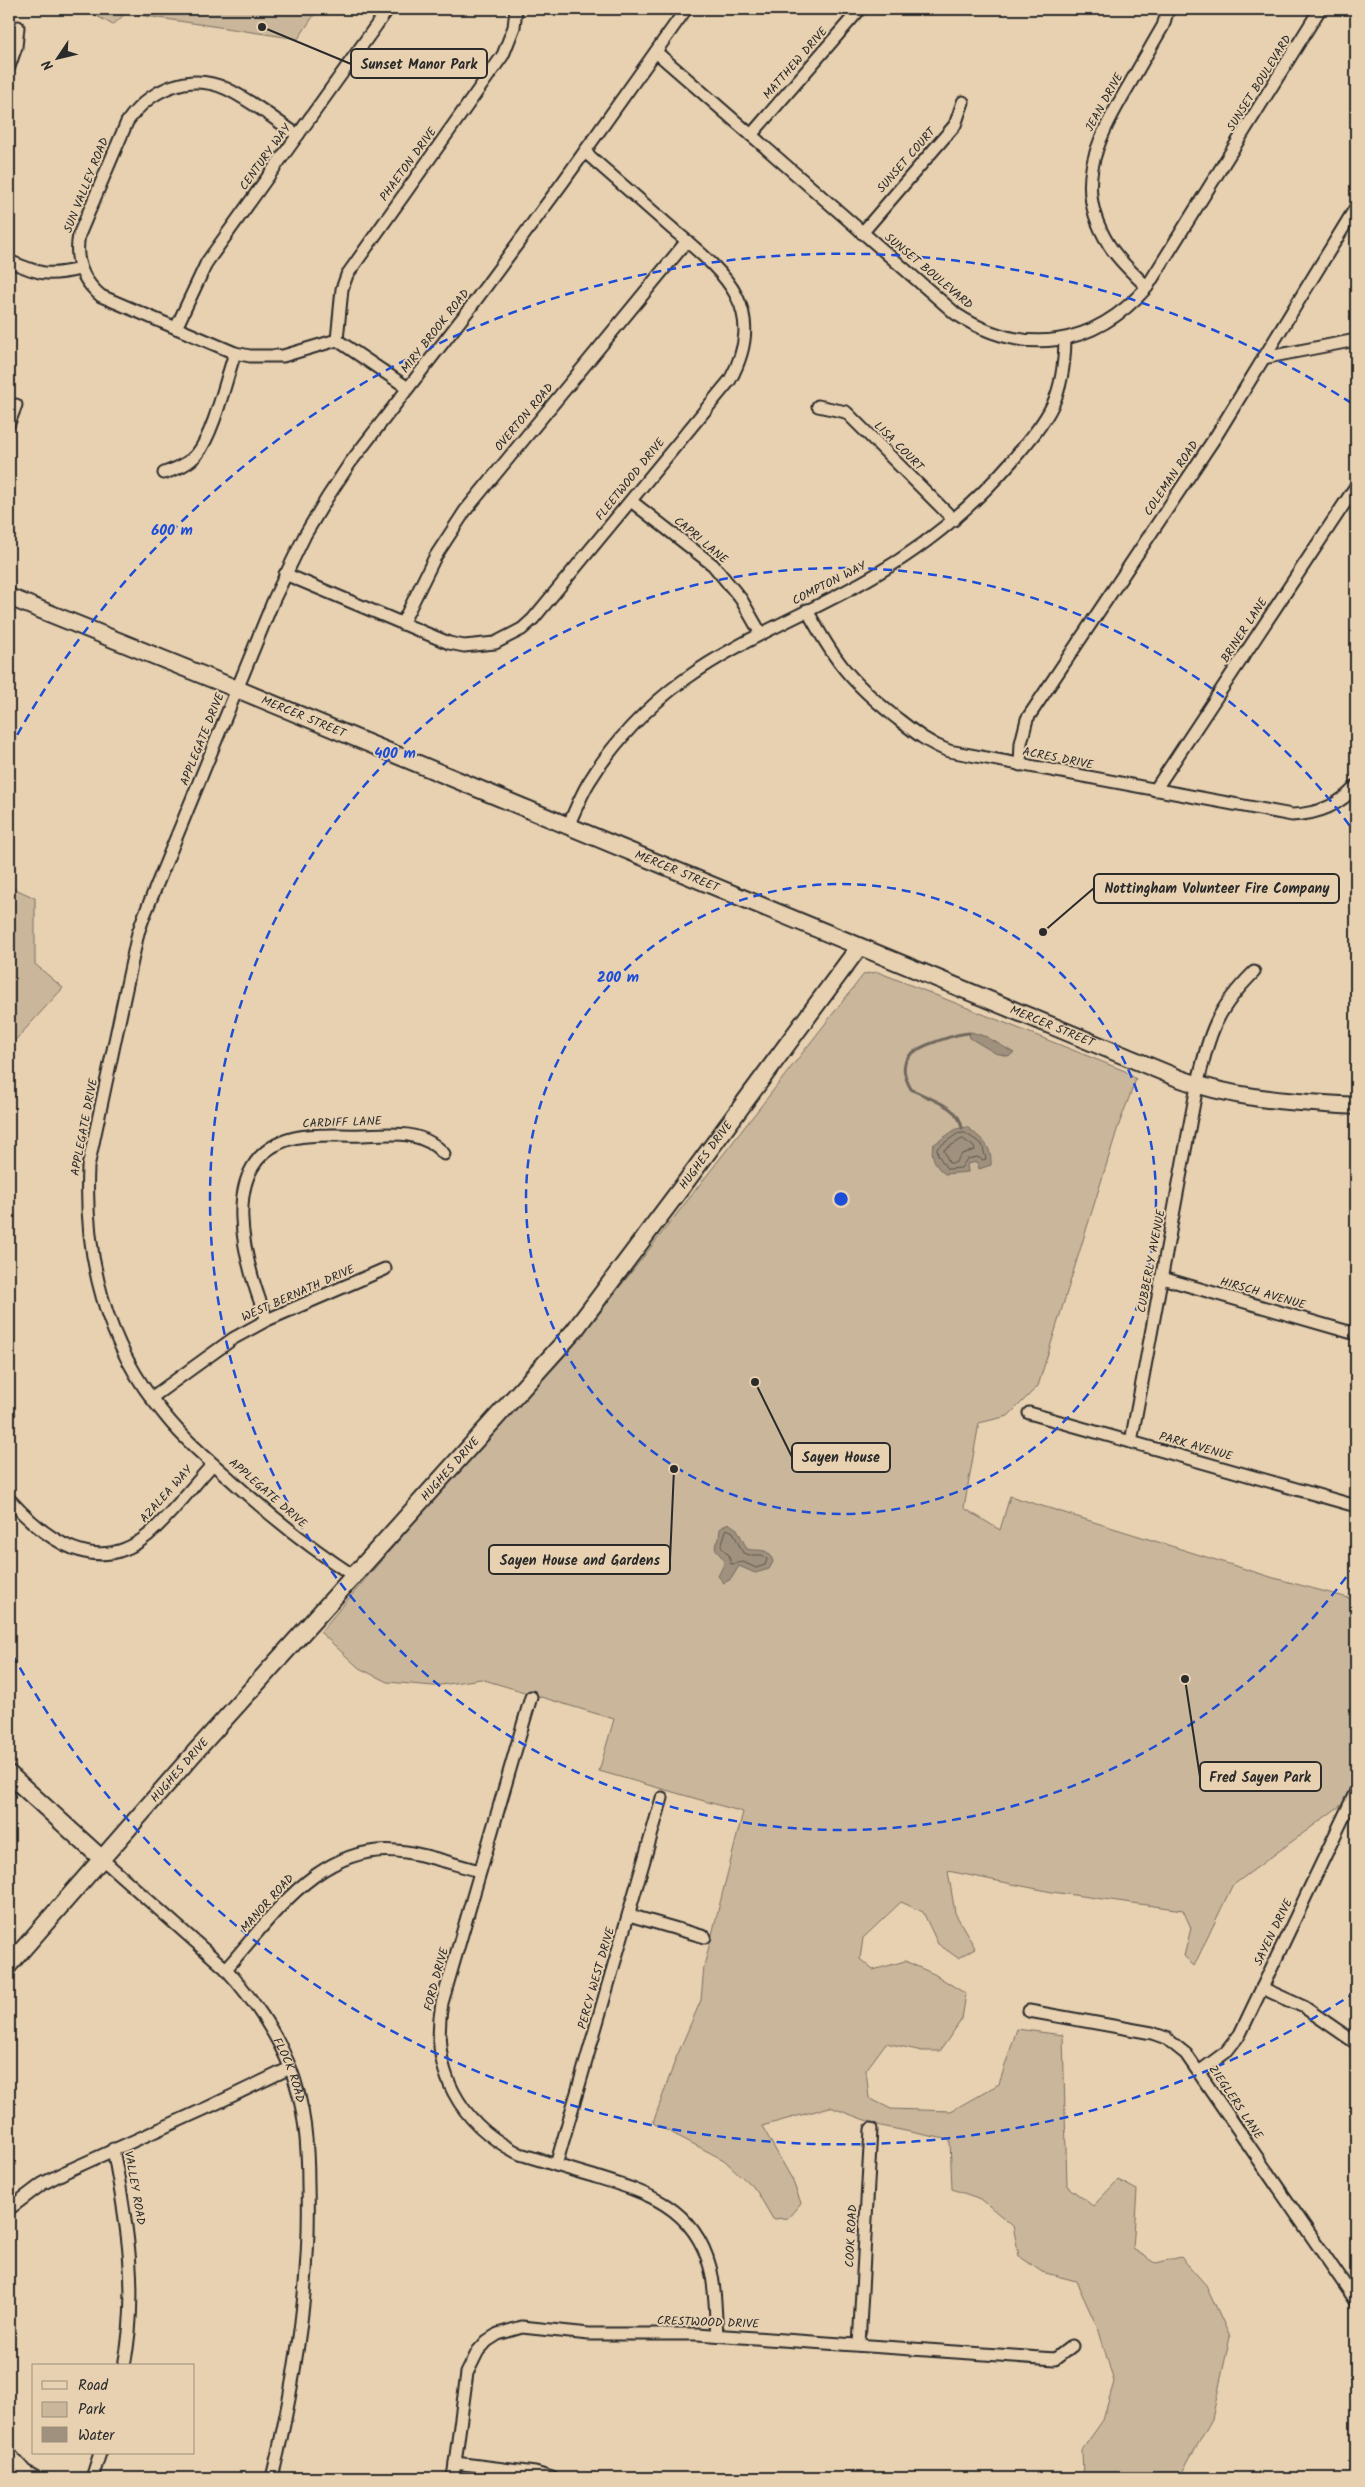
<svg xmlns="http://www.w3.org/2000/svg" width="1365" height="2487" viewBox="0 0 1365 2487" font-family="Kalam,sans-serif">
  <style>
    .green { fill: #c9b69b; stroke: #7a7063 }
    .water { fill: #a0917e; stroke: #71685d }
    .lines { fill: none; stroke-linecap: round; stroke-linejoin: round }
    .shore { stroke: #5a544c; stroke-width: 1 }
    .stream { stroke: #71685d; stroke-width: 3 }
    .street-casing { stroke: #2b2b2b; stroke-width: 15 }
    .secondary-casing { stroke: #2b2b2b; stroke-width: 20 }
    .street { stroke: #e8d1b1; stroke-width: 11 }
    .secondary { stroke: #e8d1b1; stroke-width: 16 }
    .ring { fill: none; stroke: #1d4ed8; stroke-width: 2.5; stroke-dasharray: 9 6 }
    .labels { text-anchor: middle; stroke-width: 4; stroke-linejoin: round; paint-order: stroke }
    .street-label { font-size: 12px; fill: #2b2b2b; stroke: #e8d1b1 }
    .centre { fill: #1d4ed8; stroke: #e8d1b1; stroke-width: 2.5 }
    .ring-label { font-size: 15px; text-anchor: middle; font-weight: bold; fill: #1d4ed8; stroke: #e8d1b1; stroke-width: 4; stroke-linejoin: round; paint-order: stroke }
    .leader { fill: none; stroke: #2b2b2b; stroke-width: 2 }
    .callout-dot { fill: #2b2b2b; stroke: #e8d1b1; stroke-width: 2 }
    .callout { fill: #e8d1b1; stroke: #2b2b2b; stroke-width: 2 }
    .callout-label { font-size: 14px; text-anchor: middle; font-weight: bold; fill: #2b2b2b }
  </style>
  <rect width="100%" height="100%" fill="#e8d1b1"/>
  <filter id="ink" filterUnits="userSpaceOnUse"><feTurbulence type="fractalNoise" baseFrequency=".02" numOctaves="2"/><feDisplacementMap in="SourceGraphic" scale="10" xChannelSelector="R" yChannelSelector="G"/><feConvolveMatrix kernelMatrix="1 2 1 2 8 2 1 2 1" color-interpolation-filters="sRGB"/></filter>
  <g filter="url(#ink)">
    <path class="green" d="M91 9H318L298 39 139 15 128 11 113 25 95 15Z
      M9 886 35 898V964L63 988 9 1047Z
      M878 972 1125 1071 1136 1079 1118 1127 1038 1386 1008 1416 979 1423 964 1508 1000 1530 1010 1496 1274 1578 1356 1600V1794L1232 1886 1194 1966 1184 1956 1191 1928 1183 1910 1052 1892 948 1871 955 1913 975 1948 958 1958 938 1944 923 1912 901 1902 863 1938 860 1959 873 1970 905 1961 934 1974 966 1994 962 2019 940 2051H922L886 2043 866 2070 869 2098 891 2109 951 2111 999 2084 1017 2029 1063 2035 1067 2186 1093 2206 1118 2180 1137 2190 1133 2249 1156 2263 1181 2257 1206 2285 1230 2337 1212 2419 1179 2478H1083L1082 2450 1103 2420 1114 2382 1099 2331 1076 2281 1042 2272 1019 2256 1013 2226 981 2199 952 2189 950 2140 881 2126 830 2107 762 2126 792 2179 801 2203 788 2218 773 2219 756 2190 724 2160 653 2123 676 2058 701 2000 704 1966 743 1812 599 1771 614 1719 481 1679 434 1686 387 1682 359 1668 320 1632 453 1477 594 1320 864 974Z"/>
    <path class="water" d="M971 1032 987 1037 1014 1053 1008 1056 995 1053 970 1038 969 1033Z
      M967 1127C981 1139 992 1144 991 1165L979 1169 977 1162 967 1164 968 1172 945 1174C936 1168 930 1155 933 1145L956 1129Z
      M728 1523 737 1529 747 1549C759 1552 769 1546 773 1562L769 1569 755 1573 739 1566 731 1579 724 1583 718 1576C730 1554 722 1563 715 1547L719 1539 720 1529Z"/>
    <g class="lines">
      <path class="shore" d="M965 1133 982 1144 986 1159 983 1160 977 1157 967 1159 961 1168 947 1169 938 1155 937 1148 957 1134Z
        M963 1139 974 1147 975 1150 962 1154 955 1163H949L944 1150Z
        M727 1529 733 1532 743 1553 750 1555H762L767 1559 765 1565 756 1568 743 1562 731 1564 729 1555 721 1547Z"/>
      <path class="stream" d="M962 1128C959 1105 928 1099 911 1089 895 1061 909 1051 935 1042 947 1038 956 1034 969 1033"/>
      <defs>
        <g id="street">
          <path d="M656 52 956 314C1024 358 1094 347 1147 287L1320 9"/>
          <path d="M9 67 16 47 18 27"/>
          <path d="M298 135C275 120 252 101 227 89 189 71 149 90 127 122L79 235C74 260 82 280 101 296L235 353 250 356H283L337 340 408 388"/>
          <path d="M751 135 860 9"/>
          <path d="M862 233 955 125 963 102"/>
          <path d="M9 261C40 274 47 277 80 269"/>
          <path d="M1147 287C1134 274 1119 261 1109 245 1073 188 1095 144 1125 92 1138 70 1150 48 1163 26L1168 9"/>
          <path d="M176 328 207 262 388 9"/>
          <path d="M337 340 342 289 347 275 503 55 514 27 516 9"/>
          <path d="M1263 358 1356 340"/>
          <path d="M818 406 846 412 954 520"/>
          <path d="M9 423 16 405"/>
          <path d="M164 473C176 469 189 464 197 454 214 433 226 379 235 353"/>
          <path d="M631 501 713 565 741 599 761 634"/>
          <path d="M285 574 449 643 464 646 495 643 522 629 533 619 730 380C771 305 720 270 668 225 640 200 612 176 585 152"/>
          <path d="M807 610C834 660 850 681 894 716 912 730 927 743 949 751L1292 815C1318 814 1339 806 1356 786"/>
          <path d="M402 624 435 557 465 511 687 241"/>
          <path d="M1020 765 1021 743 1027 719 1216 436 1356 207"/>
          <path d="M1155 790 1356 486"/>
          <path d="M568 826C575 811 581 795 589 782 613 743 648 706 684 680 743 637 813 612 875 575 927 545 972 507 1011 462 1049 417 1064 400 1065 339"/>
          <path d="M1162 1278 1356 1334"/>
          <path d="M267 1320C246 1267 212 1158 294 1138 316 1133 341 1136 363 1135 392 1134 422 1129 444 1154"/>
          <path d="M151 1398 234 1338 267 1320 385 1269"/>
          <path d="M1029 1413 1356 1506"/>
          <path d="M1131 1442 1197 1086C1210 1033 1214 1012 1254 972"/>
          <path d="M9 1499C45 1539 96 1578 148 1535 171 1515 192 1487 213 1464"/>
          <path d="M354 1576C309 1547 268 1514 229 1478 206 1458 183 1438 164 1414 105 1344 84 1256 88 1167L138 933 144 916 274 599 305 535 327 498 350 463 467 312 563 182 686 9"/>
          <path d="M531 1697 442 2003C430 2070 459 2124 520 2154 544 2161 568 2169 593 2176 645 2192 694 2206 710 2267 716 2289 715 2312 717 2335"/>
          <path id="s1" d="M102 1859 226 1969C252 1998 275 2030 290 2067 305 2105 308 2146 308 2186 311 2284 295 2383 272 2478"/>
          <path d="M629 1915 705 1937"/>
          <path d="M226 1969C273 1916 323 1838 406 1852 431 1856 456 1865 480 1871"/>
          <path d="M1262 1988 1304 2007 1356 2043"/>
          <path d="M1029 2011 1152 2033 1166 2038 1186 2054 1356 2301"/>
          <path d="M1199 2072 1226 2052 1240 2034 1356 1791"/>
          <path d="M113 2149C127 2222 139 2292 124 2366"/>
          <path d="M556 2165 662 1798"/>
          <path d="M9 2209 42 2184 65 2172 211 2106 290 2068"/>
          <path d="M859 2345 871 2129"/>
          <path d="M9 2453 25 2471 37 2478"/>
          <path d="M455 2463 535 2473 552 2478"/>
          <path d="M92 2478 100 2453"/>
          <path d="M453 2478 467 2373 478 2351 487 2341 498 2334 522 2327 589 2334H697L1055 2359 1072 2346"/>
        </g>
        <g id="secondary">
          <path id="s2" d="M9 597 237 689 1178 1078C1236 1100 1295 1102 1356 1106"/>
          <path d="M9 1774 102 1859"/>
          <path id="s3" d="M9 1965 196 1751 574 1331 685 1183 859 947"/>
        </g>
      </defs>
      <use href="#street" class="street-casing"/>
      <use href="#secondary" class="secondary-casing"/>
      <use href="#street" class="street"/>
      <use href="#secondary" class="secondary"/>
    </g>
  </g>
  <g class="ring">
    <circle cx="841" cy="1199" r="315"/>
    <path d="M1355 1565A631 631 0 1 1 1355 833"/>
    <path d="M1356 1992A946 946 0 0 1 10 1650M10 748A946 946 0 0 1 1356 406"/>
  </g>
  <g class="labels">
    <g class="street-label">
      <text transform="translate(795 63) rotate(-49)" y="4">MATTHEW DRIVE</text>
      <text transform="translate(1259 83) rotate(-58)" y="4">SUNSET BOULEVARD</text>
      <text transform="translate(1104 102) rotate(-61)" y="4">JEAN DRIVE</text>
      <text transform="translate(265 157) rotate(-54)" y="4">CENTURY WAY</text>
      <text transform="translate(906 160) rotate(-49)" y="4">SUNSET COURT</text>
      <text transform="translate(408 164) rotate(-54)" y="4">PHAETON DRIVE</text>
      <text transform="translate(86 185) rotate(-68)" y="4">SUN VALLEY ROAD</text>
      <text transform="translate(929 271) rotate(40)" y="4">SUNSET BOULEVARD</text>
      <text transform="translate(435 331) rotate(-52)" y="4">MIRY BROOK ROAD</text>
      <text transform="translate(524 417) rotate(-50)" y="4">OVERTON ROAD</text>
      <text transform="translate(899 446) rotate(45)" y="4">LISA COURT</text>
      <text transform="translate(1171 478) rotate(-56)" y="4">COLEMAN ROAD</text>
      <text transform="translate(630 479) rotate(-51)" y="4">FLEETWOOD DRIVE</text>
      <text transform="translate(701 540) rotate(40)" y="4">CAPRI LANE</text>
      <text transform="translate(829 583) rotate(-27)" y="4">COMPTON WAY</text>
      <text transform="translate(1244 630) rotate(-57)" y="4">BRINER LANE</text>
      <text dy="4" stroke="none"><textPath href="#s2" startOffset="318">MERCER STREET</textPath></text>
      <text transform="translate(202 739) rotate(-68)" y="4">APPLEGATE DRIVE</text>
      <text transform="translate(1058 758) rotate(11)" y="4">ACRES DRIVE</text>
      <text dy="4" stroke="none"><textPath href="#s2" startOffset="722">MERCER STREET</textPath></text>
      <text dy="4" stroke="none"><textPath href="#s2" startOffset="1128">MERCER STREET</textPath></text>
      <text transform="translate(342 1122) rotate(-2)" y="4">CARDIFF LANE</text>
      <text transform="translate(84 1127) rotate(-79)" y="4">APPLEGATE DRIVE</text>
      <text dy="4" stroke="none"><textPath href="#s3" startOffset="1069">HUGHES DRIVE</textPath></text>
      <text transform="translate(1151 1261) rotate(-79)" y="4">CUBBERLY AVENUE</text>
      <text transform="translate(298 1293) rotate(-24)" y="4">WEST BERNATH DRIVE</text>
      <text transform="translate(1263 1293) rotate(16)" y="4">HIRSCH AVENUE</text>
      <text transform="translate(1196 1446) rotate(16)" y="4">PARK AVENUE</text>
      <text dy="4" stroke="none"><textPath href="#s3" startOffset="664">HUGHES DRIVE</textPath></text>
      <text transform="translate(268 1493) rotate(41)" y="4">APPLEGATE DRIVE</text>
      <text transform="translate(166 1494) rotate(-48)" y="4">AZALEA WAY</text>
      <text dy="4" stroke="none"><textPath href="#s3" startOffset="259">HUGHES DRIVE</textPath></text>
      <text transform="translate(267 1903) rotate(-48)" y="4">MANOR ROAD</text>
      <text transform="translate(1273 1932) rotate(-64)" y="4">SAYEN DRIVE</text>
      <text transform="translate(596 1978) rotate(-74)" y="4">PERCY WEST DRIVE</text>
      <text transform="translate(436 1979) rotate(-75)" y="4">FORD DRIVE</text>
      <text dy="4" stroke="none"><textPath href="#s1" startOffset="286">FLOCK ROAD</textPath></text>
      <text transform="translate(1236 2102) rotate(56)" y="4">ZIEGLERS LANE</text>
      <text transform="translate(135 2188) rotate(80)" y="4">VALLEY ROAD</text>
      <text transform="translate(851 2236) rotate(-87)" y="4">COOK ROAD</text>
      <text transform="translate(708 2322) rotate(2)" y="4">CRESTWOOD DRIVE</text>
    </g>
  </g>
  <circle cx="841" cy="1199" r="8" class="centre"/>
  <g class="ring-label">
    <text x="172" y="535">600 m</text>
    <text x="395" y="758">400 m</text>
    <text x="618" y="982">200 m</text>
  </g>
  <path class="leader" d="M262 27L351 64M1043 932L1094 888M755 1382L792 1457M674 1469L670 1560M1185 1679L1200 1777"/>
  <g class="callout-dot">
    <circle cx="262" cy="27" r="5"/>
    <circle cx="1043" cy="932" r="5"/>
    <circle cx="755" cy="1382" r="5"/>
    <circle cx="674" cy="1469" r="5"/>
    <circle cx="1185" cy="1679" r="5"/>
  </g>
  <g class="callout">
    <rect x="351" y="49" width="136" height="29" rx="5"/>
    <rect x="1094" y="874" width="245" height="29" rx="5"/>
    <rect x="792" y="1443" width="98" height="29" rx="5"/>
    <rect x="489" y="1545" width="181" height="29" rx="5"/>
    <rect x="1200" y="1762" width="121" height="29" rx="5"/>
  </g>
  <g class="callout-label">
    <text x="419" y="69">Sunset Manor Park</text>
    <text x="1217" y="893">Nottingham Volunteer Fire Company</text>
    <text x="841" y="1462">Sayen House</text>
    <text x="580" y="1565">Sayen House and Gardens</text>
    <text x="1260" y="1782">Fred Sayen Park</text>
  </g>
  <rect width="1365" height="2487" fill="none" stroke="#e8d1b1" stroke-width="30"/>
  <rect x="15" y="15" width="1335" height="2457" fill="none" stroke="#2b2b2b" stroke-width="2" filter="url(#ink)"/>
  <rect x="32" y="2364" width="162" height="90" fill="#e8d1b1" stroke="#9c8f7b"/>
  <rect x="42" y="2381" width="25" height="8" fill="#e8d1b1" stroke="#9c8f7b"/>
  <text x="78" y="2390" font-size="15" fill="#2b2b2b">Road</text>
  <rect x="42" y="2402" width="25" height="15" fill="#c9b69b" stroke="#9c8f7b"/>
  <text x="78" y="2414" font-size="15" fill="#2b2b2b">Park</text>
  <rect x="42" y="2427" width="25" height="15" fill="#a0917e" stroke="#9c8f7b"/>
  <text x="78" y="2440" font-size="15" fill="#2b2b2b">Water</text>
  <g transform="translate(58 58) rotate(235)" stroke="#e8d1b1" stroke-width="4" paint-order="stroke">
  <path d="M0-4L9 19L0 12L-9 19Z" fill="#2b2b2b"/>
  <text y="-8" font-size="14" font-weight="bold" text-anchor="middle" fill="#2b2b2b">N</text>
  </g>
</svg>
